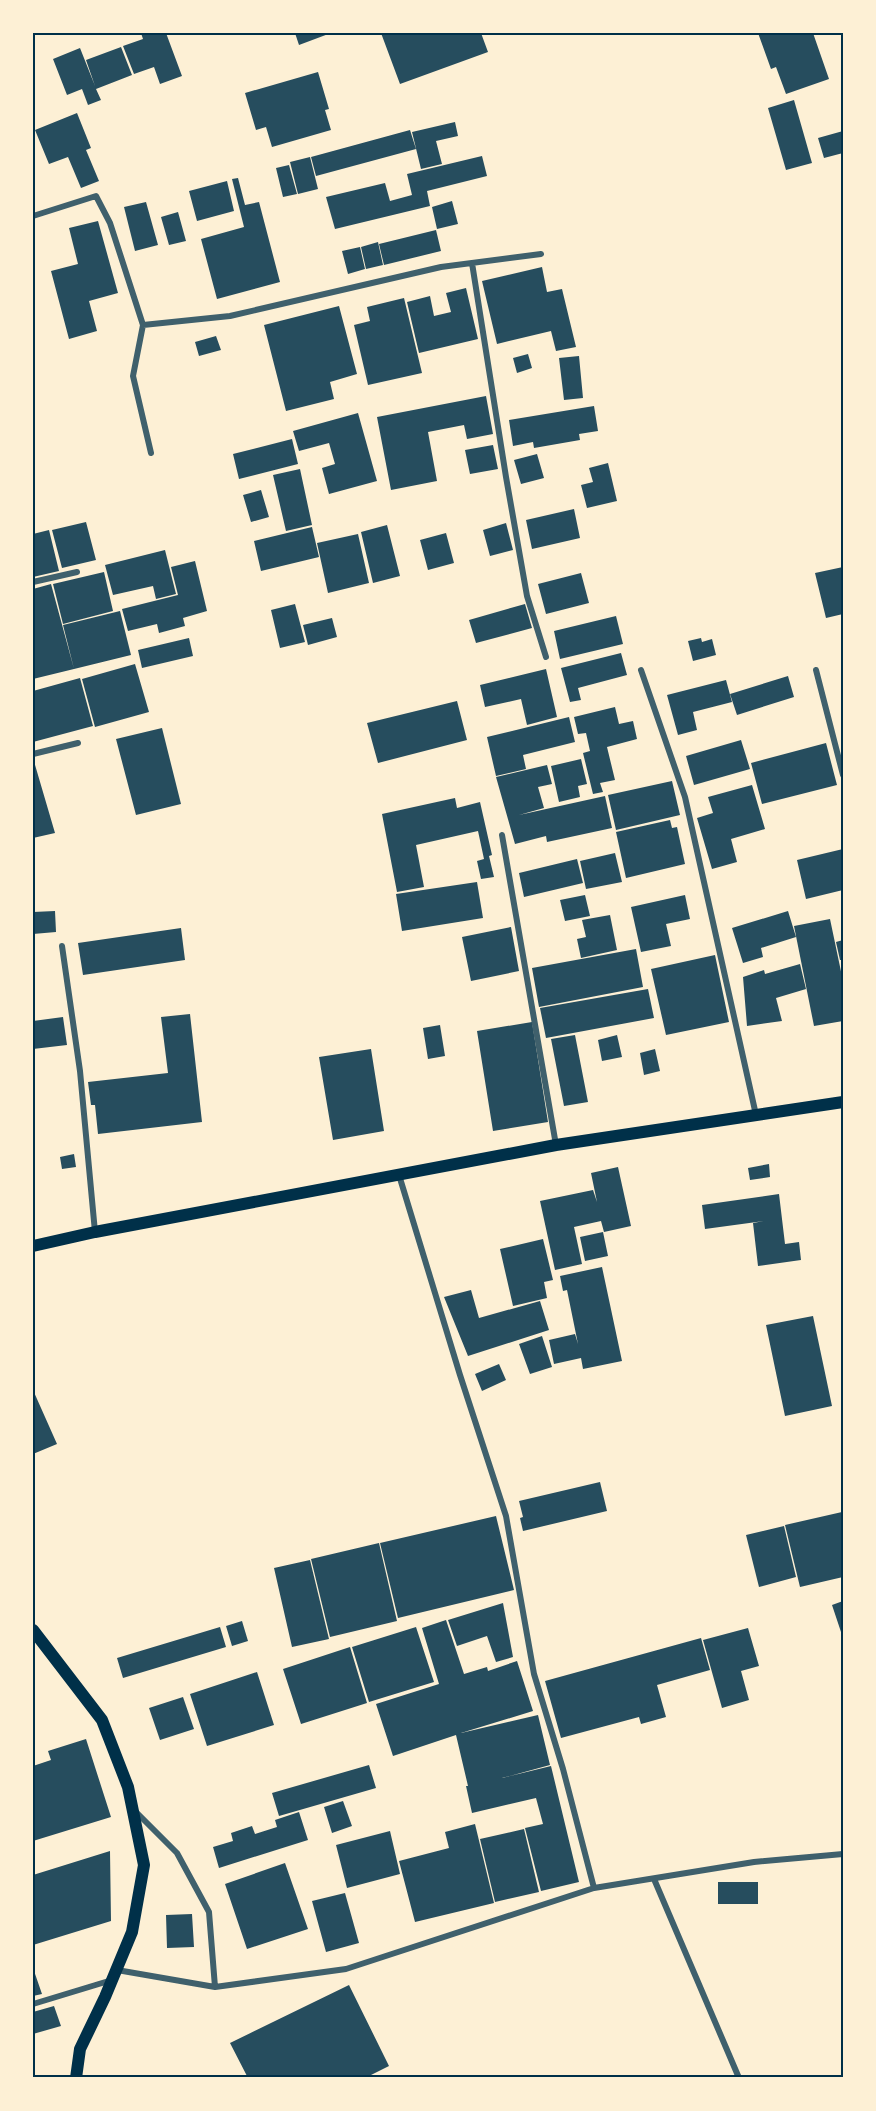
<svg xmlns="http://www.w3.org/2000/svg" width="876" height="2111" viewBox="0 0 876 2111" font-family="'DejaVu Sans',sans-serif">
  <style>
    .building { fill: #264d5e }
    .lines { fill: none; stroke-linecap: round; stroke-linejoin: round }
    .minor { stroke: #3f606c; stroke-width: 6 }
    .secondary { stroke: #003049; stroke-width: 12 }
    .neatline { fill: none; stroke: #003049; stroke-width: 2 }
  </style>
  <rect width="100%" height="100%" fill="#fdf0d5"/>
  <path class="building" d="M141 33H166L182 76 160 84 154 67 134 74 123 46 143 39Z
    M295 33H331L299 45Z
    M381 33H481L488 52 400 84Z
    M758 33H813L829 79 786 94 776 67 771 69Z
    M121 47 132 75 96 89 101 100 88 105 82 89 67 95 53 59 80 48 95 86 86 60Z
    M318 72 329 109 325 110 331 130 272 147 266 127 256 130 245 93Z
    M794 100 812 163 786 170 768 108Z
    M77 113 91 148 86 150 99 181 81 188 68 157 49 164 35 130Z
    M455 122 458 136 436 141 442 164 421 169 412 132Z
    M410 130 416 149 316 176 311 157Z
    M843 131V153L824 158 818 138Z
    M482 156 487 176 427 191 430 206 335 229 326 197 385 183 390 201 412 195 407 174Z
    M310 157 318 189 298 194 290 162Z
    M289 165 297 194 283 197 276 168Z
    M238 178 245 205 259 202 280 282 217 299 201 239 244 227 232 179Z
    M227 181 234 211 197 221 189 191Z
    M452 201 458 224 437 229 432 207Z
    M146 202 158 245 135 251 124 207Z
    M178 212 186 241 169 245 161 217Z
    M98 221 118 293 89 301 97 331 69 339 51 271 78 264 69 228Z
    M436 230 441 251 384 265 379 244Z
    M378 242 383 265 366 269 361 247Z
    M360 247 365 269 348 274 342 251Z
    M542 267 547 292 562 289 576 347 556 351 551 331 497 344 482 281Z
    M466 288 478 339 419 353 407 302 430 296 434 316 451 312 446 293Z
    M404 298 422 373 368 385 354 325 370 321 367 307Z
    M339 306 357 374 330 382 334 399 286 411 264 325Z
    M216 336 221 350 199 356 195 342Z
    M528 354 532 368 517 373 513 358Z
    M579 356 583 398 564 400 559 358Z
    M486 396 493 434 467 439 464 425 428 432 437 481 391 490 377 417Z
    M594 406 598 431 579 434 580 440 534 448 533 442 513 446 509 420Z
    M358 413 377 481 329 494 322 468 335 464 329 443 299 451 293 431Z
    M292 439 298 464 239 479 233 454Z
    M493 445 498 469 470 474 465 450Z
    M537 454 544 478 521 484 514 460Z
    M608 463 617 501 587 508 581 485 593 482 589 468Z
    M300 469 312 525 286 531 273 475Z
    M261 490 269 517 251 522 243 495Z
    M574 509 580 538 532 549 526 520Z
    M86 522 96 560 62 568 52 530Z
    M506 523 513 550 490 556 483 530Z
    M387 525 400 576 373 583 361 532Z
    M312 527 319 557 261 571 254 541Z
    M49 530 59 571 33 577V534Z
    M446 533 454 563 428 570 420 540Z
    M358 534 369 583 328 593 317 543Z
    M165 550 176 594 156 599 153 586 113 595 105 565Z
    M195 561 207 611 183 618 185 626 159 633 157 624 128 631 122 609 178 595 171 567Z
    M843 567V614L826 618 815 573Z
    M104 572 113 611 63 624 53 584Z
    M581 573 589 603 546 614 538 584Z
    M51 584 74 669 33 679V589Z
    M295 604 305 642 280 648 271 610Z
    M525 604 532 628 476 643 469 620Z
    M120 611 131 655 74 669 63 625Z
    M616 616 623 644 560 659 554 631Z
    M332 618 337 637 308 645 303 625Z
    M189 638 193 656 142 668 138 650Z
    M701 638 702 642 712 639 716 655 693 661 688 641Z
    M621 653 627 675 578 688 581 700 570 702 561 668Z
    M135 664 149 712 95 727 82 679Z
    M546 669 557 717 527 725 521 699 485 707 480 685Z
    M788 676 794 697 737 715 730 694Z
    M80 678 93 726 33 742V691Z
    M726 680 732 702 693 712 697 730 678 735 667 695Z
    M457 701 467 740 378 763 367 723Z
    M615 707 619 724 633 721 637 739 607 747 615 780 600 783 603 792 593 794 583 753 590 751 586 733 578 734 574 717Z
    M569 717 575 742 523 755 526 769 496 776 487 737Z
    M162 728 181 804 136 815 116 739Z
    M741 740 750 769 694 785 686 756Z
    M826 743 837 785 762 804 751 763Z
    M33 758 55 833 33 838Z
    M581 759 587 784 578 786 580 797 559 802 551 766Z
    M547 765 552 784 538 787 544 808 519 815 605 796 612 828 547 842 546 836 515 844 496 777Z
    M672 781 680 815 616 830 608 795Z
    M752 785 765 829 731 839 737 862 712 869 697 818 713 813 708 797Z
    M455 798 457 808 480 802 492 855 489 856 494 877 481 879 477 861 484 859 478 831 416 845 424 887 397 892 382 814Z
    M670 820 672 828 677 827 685 864 626 878 616 832Z
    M843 849V890L806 899 797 860Z
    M615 853 622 882 586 889 580 861Z
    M577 859 583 883 524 897 519 873Z
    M477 882 483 918 402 931 396 894Z
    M585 895 590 916 565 921 560 900Z
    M685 895 690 919 666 924 671 946 641 952 631 907Z
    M55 911 56 932 33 934V912Z
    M788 911 796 937 761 948 763 957 743 963 732 928Z
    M610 915 617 950 581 958 577 939 586 937 582 920Z
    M830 919 843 981V1021L814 1026 794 926Z
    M511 927 519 971 471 981 462 937Z
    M181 928 185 960 83 975 78 943Z
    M843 940V960H840L836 942Z
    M636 949 643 987 539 1007 532 968Z
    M715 955 729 1022 666 1035 651 969Z
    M800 964 806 989 776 998 782 1021 747 1026 743 977 764 970 765 974Z
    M648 989 654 1018 546 1038 540 1008Z
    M190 1014 202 1122 98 1134 95 1105H91L88 1082 168 1073 161 1017Z
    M63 1017 67 1045 33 1049V1021Z
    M532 1022 548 1122 493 1131 477 1031Z
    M440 1025 445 1056 428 1059 423 1028Z
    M575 1035 588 1102 564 1106 551 1039Z
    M617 1035 622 1057 602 1061 598 1040Z
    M371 1049 384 1131 333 1140 319 1057Z
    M655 1049 660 1071 644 1075 640 1053Z
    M74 1154 76 1167 62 1169 60 1157Z
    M769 1164 770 1177 750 1180 748 1168Z
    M618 1167 631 1226 604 1232 601 1221 574 1227 582 1264 555 1270 540 1201 593 1190 597 1202 591 1173Z
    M779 1194 785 1244 799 1242 801 1260 758 1266 753 1223 764 1221 705 1229 702 1205Z
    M603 1232 608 1256 585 1261 580 1237Z
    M543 1239 553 1280 544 1282 547 1298 513 1306 500 1249Z
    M602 1267 622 1361 583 1369 581 1358 554 1364 549 1340 575 1334 578 1344 567 1290 563 1291 560 1276Z
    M471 1290 479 1318 540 1301 549 1330 468 1356 444 1297Z
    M813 1316 832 1406 785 1416 766 1325Z
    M542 1336 552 1367 530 1374 519 1344Z
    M499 1364 506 1380 482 1391 475 1374Z
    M33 1390 57 1444 33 1454Z
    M600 1482 607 1511 523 1531 520 1518 523 1517 519 1501Z
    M842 1512 843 1577 800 1587 785 1525Z
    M496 1516 514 1590 398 1618 380 1543Z
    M784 1526 796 1577 759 1587 746 1535Z
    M379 1543 397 1621 330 1637 311 1559Z
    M310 1560 329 1639 292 1647 274 1568Z
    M843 1601V1638L832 1605Z
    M503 1603 513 1657 496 1662 487 1636 457 1646 448 1620Z
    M446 1620 464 1674 487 1667 488 1671 517 1661 533 1711 461 1733 538 1715 550 1765 502 1778 551 1766 579 1882 541 1891 525 1828 543 1824 536 1798 472 1813 466 1786H468L456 1735 393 1756 376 1704 439 1684 422 1628Z
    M242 1621 248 1641 232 1646 226 1626Z
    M220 1627 226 1647 123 1678 117 1658Z
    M416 1627 434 1682 369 1702 352 1647Z
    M748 1628 759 1666 741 1671 749 1700 722 1708 703 1640Z
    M701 1638 710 1670 657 1685 666 1717 641 1724 639 1717 561 1738 545 1681Z
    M350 1647 367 1703 301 1724 283 1669Z
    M257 1672 274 1725 207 1746 190 1694Z
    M183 1697 194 1729 160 1740 149 1708Z
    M86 1739 111 1817 33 1841V1766L51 1760 48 1751Z
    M369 1765 376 1788 279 1816 272 1793Z
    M343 1801 352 1826 332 1833 324 1807Z
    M299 1812 308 1840 219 1868 213 1847 233 1841 231 1833 252 1826 255 1834 277 1827 275 1820Z
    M475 1824 494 1903 415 1922 399 1861 449 1848 445 1832Z
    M524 1829 539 1892 495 1902 480 1839Z
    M390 1831 400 1874 347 1888 336 1845Z
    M110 1851 111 1921 33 1945V1875Z
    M285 1863 308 1929 247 1949 225 1884Z
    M718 1882H758V1904H718Z
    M345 1893 359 1943 326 1952 312 1901Z
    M192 1914 194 1947 167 1948 166 1915Z
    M33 1968 42 1994 33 1996Z
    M349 1985 389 2066 365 2078H248L230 2043Z
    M54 2006 61 2026 33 2034V2012Z"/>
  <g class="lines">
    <path class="minor" d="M33 216 96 196 110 223 143 325 230 316 441 267 541 254
      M472 263 506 477 527 596 546 657
      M143 325 133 376 151 453
      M33 582 77 572
      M641 670 685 797 756 1115
      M816 670 843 775
      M33 754 78 743
      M502 835 556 1145
      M62 946 80 1071 95 1232
      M399 1175 460 1375 506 1516 534 1674 563 1769 594 1888
      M134 1810 177 1853 209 1912 215 1987
      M654 1879 739 2078
      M117 1970 215 1987 346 1969 594 1888 754 1862 843 1854
      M33 2004 112 1980"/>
    <path class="secondary" d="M33 1246 95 1232 556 1145 843 1102
      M33 1630 102 1720 128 1787 144 1865 132 1932 105 1997 80 2049 76 2078"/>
  </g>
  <rect width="876" height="2111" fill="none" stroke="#fdf0d5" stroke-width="69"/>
  <rect x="34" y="34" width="808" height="2042" class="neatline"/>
</svg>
